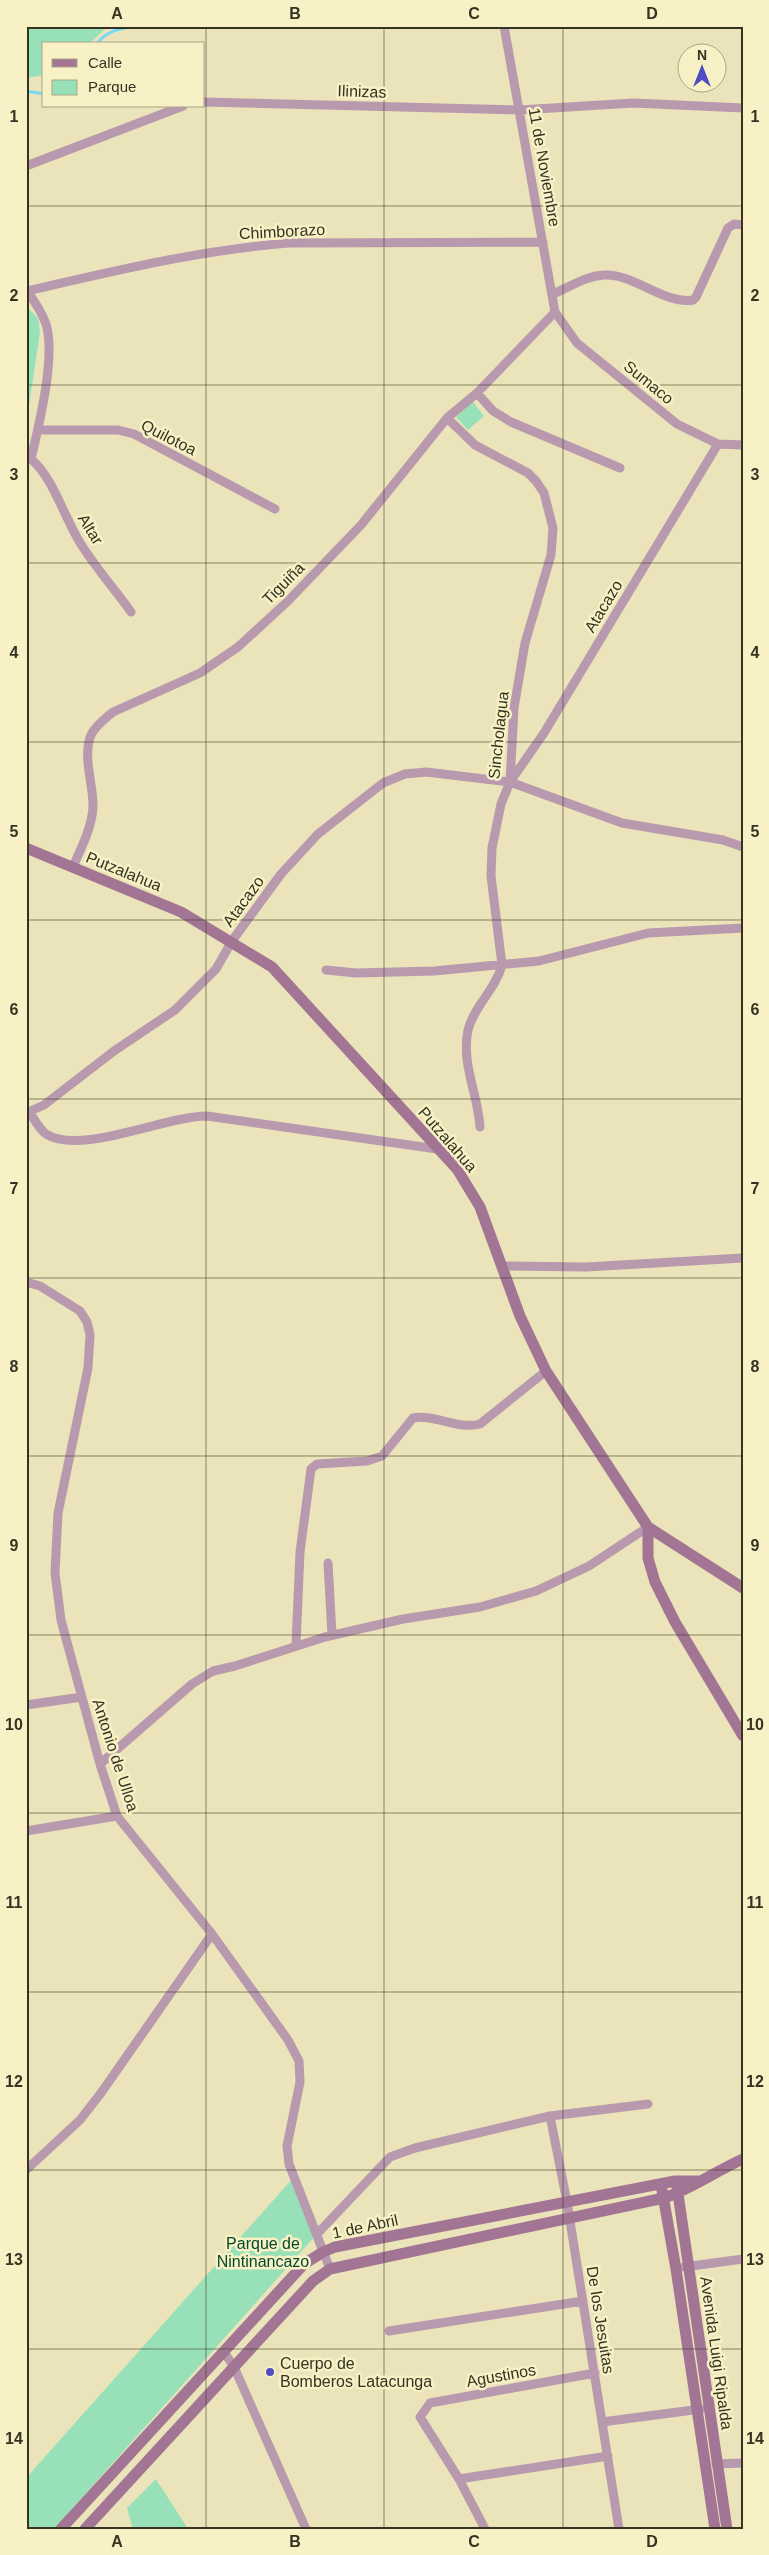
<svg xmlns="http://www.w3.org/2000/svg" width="769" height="2555" viewBox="0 0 769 2555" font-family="Arial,sans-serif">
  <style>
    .green { fill: #98e1b8 }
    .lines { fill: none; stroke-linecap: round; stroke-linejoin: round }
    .stream { stroke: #74daf8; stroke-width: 3 }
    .street { stroke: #b999ae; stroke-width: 9 }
    .secondary { stroke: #a37594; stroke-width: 11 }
    .grid { fill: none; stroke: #353322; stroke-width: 1; stroke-opacity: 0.55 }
    .poi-dot { fill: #504cc3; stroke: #f8f1c6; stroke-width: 2 }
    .labels { text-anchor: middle; stroke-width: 5; stroke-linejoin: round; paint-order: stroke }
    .street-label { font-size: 16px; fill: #353322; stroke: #f8f1c6 }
    .park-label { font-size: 16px; fill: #03492d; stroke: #f8f1c6 }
    .poi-label { font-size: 16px; fill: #353322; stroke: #f8f1c6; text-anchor: start }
    .neatline { fill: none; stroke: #353322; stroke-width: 2 }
    .grid-label { font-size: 16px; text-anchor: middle; font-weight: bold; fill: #353322 }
  </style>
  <rect width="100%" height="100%" fill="#ebe3b9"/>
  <path class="green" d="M26 26H108L89 44H44V75L26 78Z
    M26 306 38 318 40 332 26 426Z
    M473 402 484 416 468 430 456 417Z
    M294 2177 317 2234 54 2529H26V2478Z
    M156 2479 188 2529H133L127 2508Z"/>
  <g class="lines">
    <path class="stream" d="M97 44C105 31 122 28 136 26
      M26 91 44 94"/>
    <path class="street" d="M504 26 555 312 577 343 677 424 718 444 743 445
      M204 102 520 110 633 103 743 108
      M26 166 183 106
      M26 290C33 299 42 313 46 324 56 356 39 425 31 459
      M27 291C114 271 200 250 289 243L543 242
      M553 294C570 287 585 276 604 275 633 273 665 305 693 300L696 297 728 228 734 224 743 225
      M477 393 493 411 511 422 620 468
      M447 418 475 445 528 473 536 481 544 493 553 528 551 555 525 643 514 708 510 782 501 804 492 848 491 876 502 965C496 989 474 1006 468 1030 461 1064 478 1094 480 1127
      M38 430H118L134 434 275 509
      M31 459C52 476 64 516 79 541 94 566 114 588 131 612
      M510 782 544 733 718 444
      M73 867C81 848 91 830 93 808 94 786 82 757 91 735 95 726 106 718 113 712L200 673 238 647 288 601 361 525 447 418 477 393 555 312
      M326 970 356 973 434 971 539 961 648 933 743 928
      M26 1113 44 1105 114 1051 175 1010 216 969 232 941 281 874 318 834 383 783 405 774 426 772 510 782 622 823 723 840 743 847
      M30 1113C34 1119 40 1130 46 1134 80 1156 165 1116 207 1116L437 1149
      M503 1266 586 1267 743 1258
      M26 1282 40 1286 80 1311 87 1322 90 1335 88 1368 58 1513 55 1573 61 1620 100 1764 117 1816 212 1934 288 2040 299 2061 300 2082 287 2146 289 2164 330 2269
      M328 1563 332 1635
      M296 1644 300 1552 311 1469 317 1464 367 1461 382 1456 413 1418C436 1414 457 1430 480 1424L546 1371
      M26 1705 82 1697
      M100 1764 192 1684 213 1671 235 1666 325 1637 403 1619 480 1607 536 1591 589 1566 648 1527
      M26 1831 117 1816
      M550 2116 567 2202 619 2529
      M26 2170 80 2120 101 2093 212 1934
      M317 2234 390 2157 415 2148 550 2116 648 2104
      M684 2267 743 2259
      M389 2331 583 2301
      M224 2352 234 2367 306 2529
      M602 2422 701 2409
      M716 2464 743 2463
      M459 2479 608 2456
      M485 2529 459 2479 420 2417 430 2403 595 2373"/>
    <path class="secondary" d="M26 848 181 912 272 967 457 1169 480 1207 520 1316 546 1371 648 1527 743 1588
      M648 1527V1558L655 1582 675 1622 743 1736
      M677 2187 727 2529
      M662 2190 676 2269 715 2529
      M61 2529 304 2264 323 2252 335 2247 675 2181H698
      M85 2529 313 2281 330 2269 664 2198C691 2189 716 2171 743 2159"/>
  </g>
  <path class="grid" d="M206 26V2529M384 26V2529M563 26V2529M26 206H743M26 385H743M26 563H743M26 742H743M26 920H743M26 1099H743M26 1278H743M26 1456H743M26 1635H743M26 1813H743M26 1992H743M26 2170H743M26 2349H743"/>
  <circle class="poi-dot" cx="270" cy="2372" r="5"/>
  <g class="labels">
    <g class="street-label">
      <text transform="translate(362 91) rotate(2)" y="6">Ilinizas</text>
      <text transform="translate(545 167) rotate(80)" y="6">11 de Noviembre</text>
      <text transform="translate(282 231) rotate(-3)" y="6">Chimborazo</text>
      <text transform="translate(649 382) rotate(39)" y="6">Sumaco</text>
      <text transform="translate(169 437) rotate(27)" y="6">Quilotoa</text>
      <text transform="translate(91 529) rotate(58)" y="6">Altar</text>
      <text transform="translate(283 583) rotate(-45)" y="6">Tiguiña</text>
      <text transform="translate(603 606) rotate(-59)" y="6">Atacazo</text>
      <text transform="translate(498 735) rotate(-84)" y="6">Sincholagua</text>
      <text transform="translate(124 871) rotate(22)" y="6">Putzalahua</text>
      <text transform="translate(243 901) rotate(-54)" y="6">Atacazo</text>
      <text transform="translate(448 1139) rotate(49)" y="6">Putzalahua</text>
      <text transform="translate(116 1755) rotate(72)" y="6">Antonio de Ulloa</text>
      <text transform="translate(365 2226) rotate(-12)" y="6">1 de Abril</text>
      <text transform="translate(601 2320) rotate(81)" y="6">De los Jesuitas</text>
      <text transform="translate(717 2353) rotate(82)" y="6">Avenida Luigi Ripalda</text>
      <text transform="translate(501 2375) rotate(-10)" y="6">Agustinos</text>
    </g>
    <g class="park-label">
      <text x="263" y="2249">Parque de<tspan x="263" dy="18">Nintinancazo</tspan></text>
    </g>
    <g class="poi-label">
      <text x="280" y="2369">Cuerpo de<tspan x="280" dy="18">Bomberos Latacunga</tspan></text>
    </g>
  </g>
  <rect width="769" height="2555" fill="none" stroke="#f8f1c6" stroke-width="55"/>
  <rect x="42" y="42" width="162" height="65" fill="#f8f1c6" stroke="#aaa584"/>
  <rect x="52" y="59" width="25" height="8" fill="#a37594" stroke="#aaa584"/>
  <text x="88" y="68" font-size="15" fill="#353322">Calle</text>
  <rect x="52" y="80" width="25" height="15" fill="#98e1b8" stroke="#aaa584"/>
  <text x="88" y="92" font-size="15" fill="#353322">Parque</text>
  <g transform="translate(702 68)"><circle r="24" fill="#f8f1c6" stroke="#aaa584"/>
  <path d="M0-4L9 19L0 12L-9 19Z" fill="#504cc3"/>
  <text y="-8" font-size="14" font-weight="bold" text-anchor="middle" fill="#353322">N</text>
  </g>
  <rect x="28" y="28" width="714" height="2500" class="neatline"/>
  <g class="grid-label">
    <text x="117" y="19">A</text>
    <text x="295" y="19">B</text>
    <text x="474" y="19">C</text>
    <text x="652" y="19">D</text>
    <text x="14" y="122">1</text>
    <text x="755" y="122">1</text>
    <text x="14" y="301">2</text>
    <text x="755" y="301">2</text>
    <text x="14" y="480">3</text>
    <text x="755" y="480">3</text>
    <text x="14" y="658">4</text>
    <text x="755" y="658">4</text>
    <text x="14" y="837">5</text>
    <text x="755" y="837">5</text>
    <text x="14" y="1015">6</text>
    <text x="755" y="1015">6</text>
    <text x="14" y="1194">7</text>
    <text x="755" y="1194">7</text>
    <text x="14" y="1372">8</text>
    <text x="755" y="1372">8</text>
    <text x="14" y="1551">9</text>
    <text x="755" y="1551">9</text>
    <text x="14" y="1730">10</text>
    <text x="755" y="1730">10</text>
    <text x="14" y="1908">11</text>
    <text x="755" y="1908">11</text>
    <text x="14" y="2087">12</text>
    <text x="755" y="2087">12</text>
    <text x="14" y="2265">13</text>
    <text x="755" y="2265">13</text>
    <text x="14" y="2444">14</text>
    <text x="755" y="2444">14</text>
    <text x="117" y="2547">A</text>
    <text x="295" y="2547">B</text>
    <text x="474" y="2547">C</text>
    <text x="652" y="2547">D</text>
  </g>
</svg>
